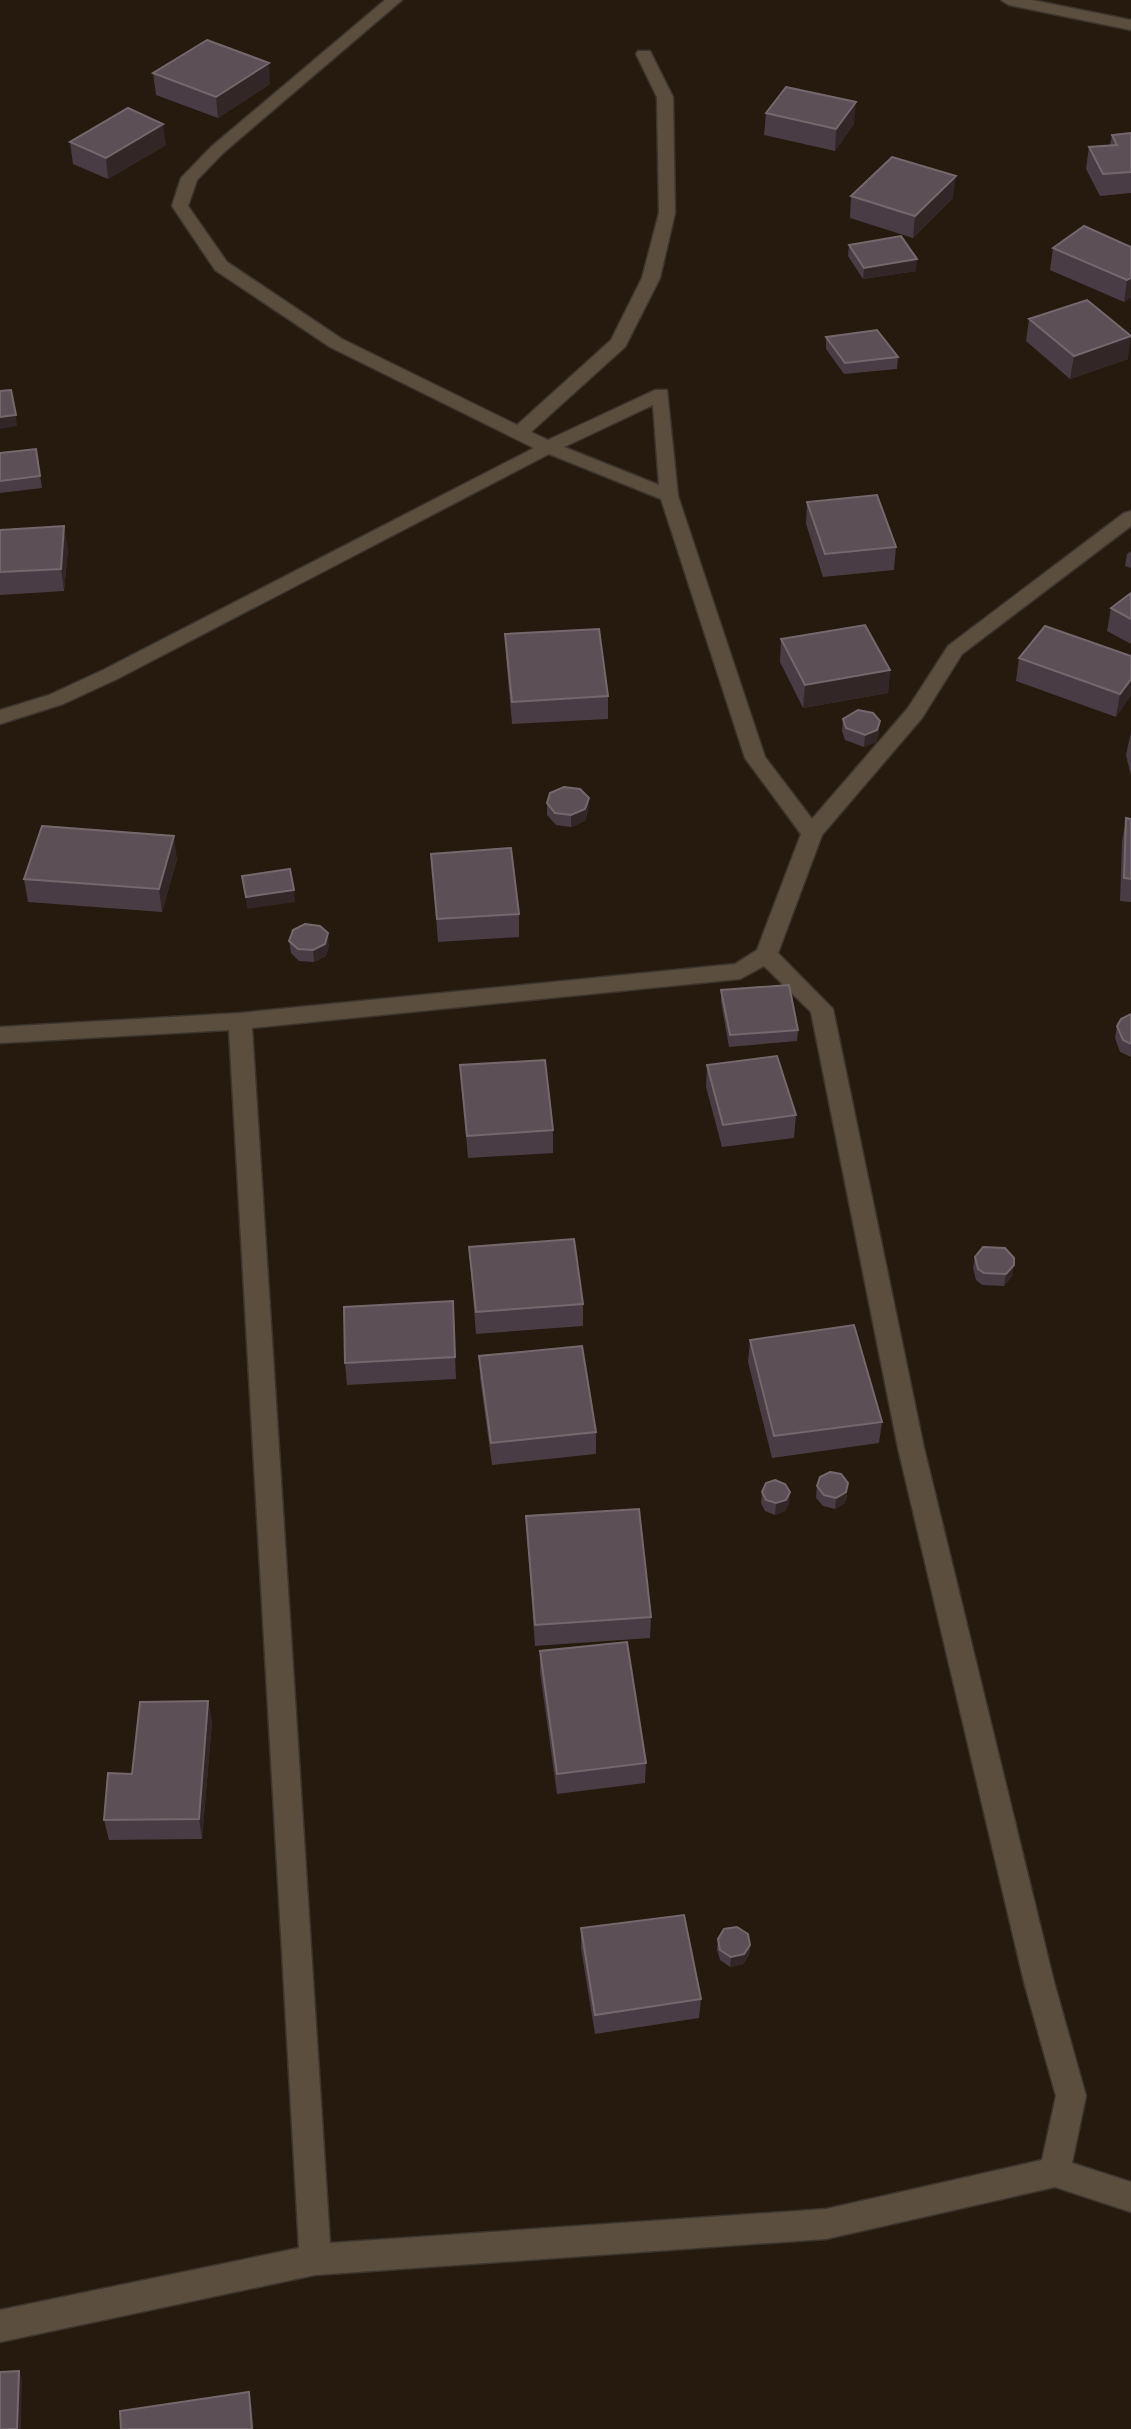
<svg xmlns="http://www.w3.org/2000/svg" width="1131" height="2429" viewBox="0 0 1131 2429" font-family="'Noto Sans',sans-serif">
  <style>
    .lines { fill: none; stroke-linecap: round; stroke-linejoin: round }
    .minor-casing { stroke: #3c342e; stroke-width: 3 }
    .minor { fill: #5b4e3f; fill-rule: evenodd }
    .wall { fill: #4a3c44 }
    .shaded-wall { fill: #332627 }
    .building { fill: #5d4f56; stroke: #75686d; stroke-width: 2 }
  </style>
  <rect width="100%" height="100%" fill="#251a0d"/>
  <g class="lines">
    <defs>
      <path id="minor" d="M385 0H402L223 153 197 180 188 206 227 262 342 339 517 425 611 340 642 278 659 213 657 97 636 54 638 51H650L673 97 675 213 660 278 625 347 531 432 548 440 655 390H667L678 496 765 757 812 819 908 708 948 646 1124 513 1131 511V526L962 654 922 718 822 835 778 953 833 1009 924 1448 1054 1982 1086 2096 1072 2163 1131 2182V2212L1055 2187 826 2239 315 2275 0 2342V2310L299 2248 229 1030 0 1043V1027L240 1013 735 964 757 950 801 834 745 758 661 499 549 454 117 679 63 704 0 724V710L49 695 103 670 534 448 330 347 215 270 172 206 181 178 211 147ZM653 405 659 485 564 447ZM764 966 811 1012 898 1448 1024 1982 1056 2096 1042 2160 826 2209 330 2243 252 1028 740 979Z
        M1001 0H1032L1131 20V30L1009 5Z"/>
    </defs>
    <use href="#minor" class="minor-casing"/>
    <use href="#minor" class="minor"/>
  </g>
  <path class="wall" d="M153 73 270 84 218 118 156 95Z
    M766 113 854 124 835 151 764 135Z
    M1131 133V193L1100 196 1086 169 1089 147 1110 145 1112 135Z
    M70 142 166 145 108 179 73 164Z
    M851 196 953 198 913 238 850 218Z
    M849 245 916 271 863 279 848 256Z
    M1131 247V297L1124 302 1050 270 1053 248Z
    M1029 319 1128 359 1070 379 1026 341Z
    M826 337 898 357 897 369 844 374 826 349Z
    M36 449 42 488 0 493V453Z
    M807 502 896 547 894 570 823 577 806 524Z
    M0 530 68 549 64 591 0 595Z
    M1131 551V568L1125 566 1127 554Z
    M1131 593V644L1107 631 1111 608Z
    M505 634 608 696V719L512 724 506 657Z
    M781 639 890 670 888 693 803 708 780 662Z
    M1131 656 1116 717 1016 681 1019 658Z
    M843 719 879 733 876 742 864 747 845 740 842 731Z
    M1131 732V776L1126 755Z
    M589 798 588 810 585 821 571 827 556 825 547 815V803Z
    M1126 818 1131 819V902L1120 901 1122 841Z
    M431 854 519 914V937L438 942Z
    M177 859 162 912 28 902 24 879Z
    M289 941 329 945 326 956 314 962 299 961 291 953Z
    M721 990 798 1030 797 1041 729 1047 721 1002Z
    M1131 1014V1057L1120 1052 1115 1038 1117 1026Z
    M460 1065 553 1130V1153L468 1158Z
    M707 1065 796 1115 794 1138 722 1147 706 1087Z
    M469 1247 583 1304V1326L476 1334Z
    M975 1257 1012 1276 1004 1286 982 1285 976 1280 973 1268Z
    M453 1301 456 1379 347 1385 345 1363Z
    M750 1340 882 1422 879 1443 772 1458 748 1362Z
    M479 1356 596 1432V1454L492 1465 480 1378Z
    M817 1486 847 1495 845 1503 835 1509 823 1506 816 1498Z
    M762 1492H790L789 1503 785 1511 775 1515 765 1511 761 1503Z
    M526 1516 651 1617 650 1638 535 1646 527 1538Z
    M540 1651 646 1763 645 1783 557 1794 540 1672Z
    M208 1701 212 1722 202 1839 109 1840 104 1820 132 1774Z
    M581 1928 701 1999 699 2018 595 2034 581 1948Z
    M718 1939 750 1945 749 1955 743 1964 730 1967 720 1960 717 1949Z"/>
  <path class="shaded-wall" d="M269 63 270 84 218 118 216 97Z
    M856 102 854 124 835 151 836 129Z
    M163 124 166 145 108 179 106 158Z
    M956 176 953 198 913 238 915 216Z
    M917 259 916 271 863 279 864 268Z
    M1131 278V297L1124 302 1127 280Z
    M1131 336 1128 359 1070 379 1074 356Z
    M16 415 17 426 0 429V417Z
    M64 526 68 549 64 591 61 569Z
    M890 670 888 693 803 708 805 685Z
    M1131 679V696L1116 717 1120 694Z
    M880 721 879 733 876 742 864 747 865 735Z
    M589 798 588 810 585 821 571 827V815Z
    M174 836 177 859 162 912 159 889Z
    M294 890 295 902 247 909 246 897Z
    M328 933 329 945 326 956 314 962 313 950Z
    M1014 1265 1012 1276 1004 1286 1006 1274Z
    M848 1483 845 1503 835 1509 836 1498Z
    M790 1492 789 1503 785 1511 775 1515 776 1503Z
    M208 1701 212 1722 202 1839 199 1819Z
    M750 1945 749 1955 743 1964 730 1967 731 1957Z
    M19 2371 22 2379 21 2429H17Z
    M249 2392 252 2408 254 2429H252Z"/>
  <path class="building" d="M207 40 269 63 216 97 153 73Z
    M786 87 856 102 836 129 766 113Z
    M128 108 163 124 106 158 70 142Z
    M1131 133V172L1103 174 1089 147 1117 145 1112 135Z
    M892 157 956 176 915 216 851 196Z
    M1084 226 1131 247V278L1127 280 1053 248Z
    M901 236 917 259 864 268 849 245Z
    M1087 300 1131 336 1074 356 1029 319Z
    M877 330 898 357 845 363 826 337Z
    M11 390 16 415 0 417V391Z
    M36 449 40 476 0 481V453Z
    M877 495 896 547 825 554 807 502Z
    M64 526 61 569 0 572V530Z
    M1131 593V619L1111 608Z
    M865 625 890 670 805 685 781 639Z
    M1045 626 1131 656V679L1120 694 1019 658Z
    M599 629 608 696 512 702 505 634Z
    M858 710 873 713 880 721 877 730 865 735 846 728 843 719Z
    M564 787 580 789 589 798 585 809 571 815 555 813 547 803 550 793Z
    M1126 818 1131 819V879L1124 878Z
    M42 826 174 836 159 889 24 879Z
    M511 848 519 914 437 919 431 854Z
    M290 869 294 890 246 897 242 876Z
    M305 924 320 926 328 933 325 944 313 950 298 949 289 941 293 930Z
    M789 985 798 1030 730 1035 721 990Z
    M1131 1014V1044L1123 1040 1117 1026 1121 1019Z
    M777 1056 796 1115 723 1125 707 1065Z
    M545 1060 553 1130 467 1136 460 1065Z
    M574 1239 583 1304 476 1312 469 1247Z
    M983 1247 1005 1248 1014 1258V1265L1006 1274 984 1273 978 1269 975 1257Z
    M453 1301 455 1357 345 1363 344 1307Z
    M854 1325 882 1422 774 1436 750 1340Z
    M582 1346 596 1432 491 1443 479 1356Z
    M830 1472 841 1474 848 1483 846 1492 836 1498 824 1495 817 1486 820 1477Z
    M775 1480 785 1484 790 1492 786 1500 776 1503 766 1500 762 1492 766 1483Z
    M639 1509 651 1617 535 1625 526 1516Z
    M627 1642 646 1763 557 1774 540 1651Z
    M208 1701 199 1819 104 1820 108 1773 132 1774 140 1702Z
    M684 1915 701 1999 595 2015 581 1928Z
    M737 1927 748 1934 750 1945 744 1954 731 1957 720 1950 718 1939 724 1929Z
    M19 2371 17 2429H0V2372Z
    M249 2392 252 2429H121L120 2411Z"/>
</svg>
